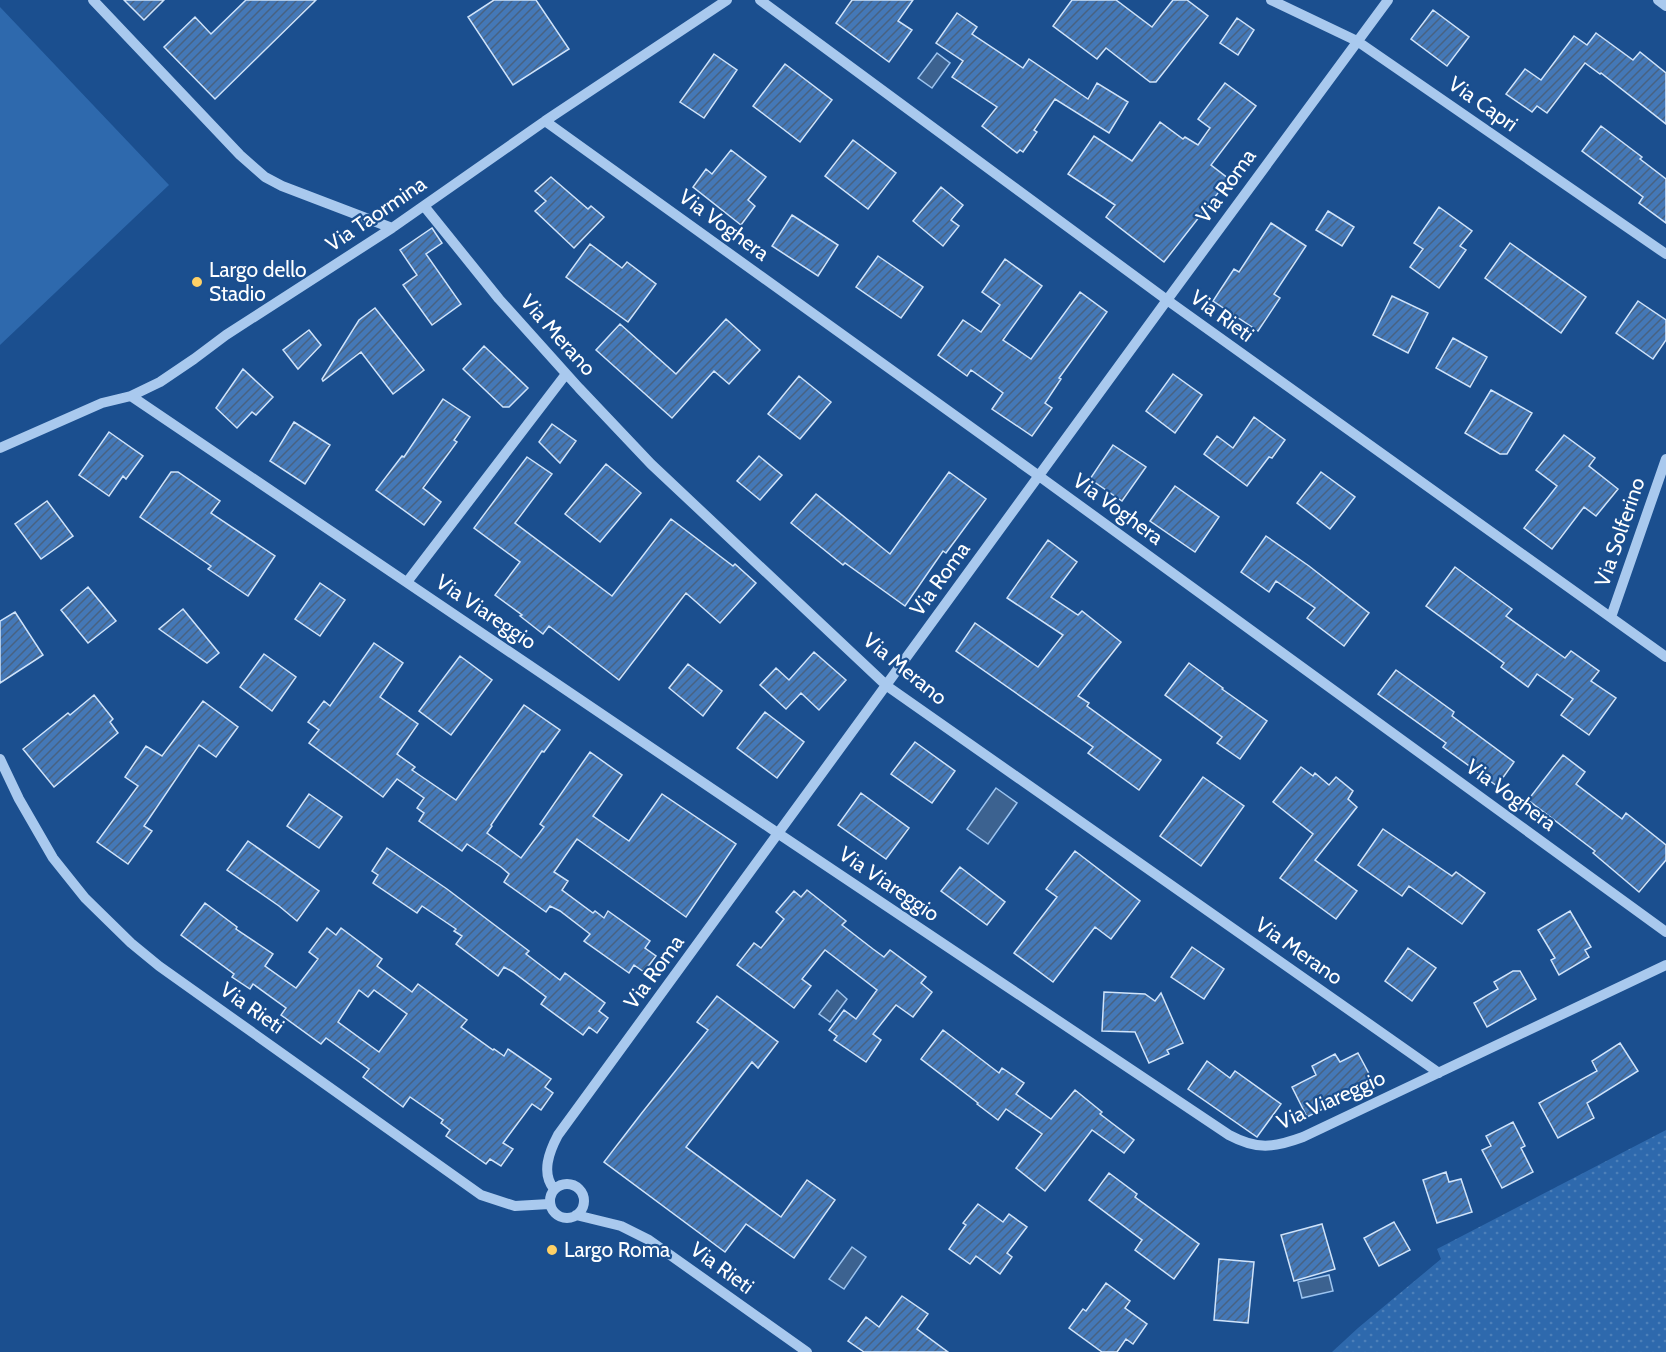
<svg xmlns="http://www.w3.org/2000/svg" width="1666" height="1352" viewBox="0 0 1666 1352" font-family="Cabin,sans-serif">
  <style>
    .grass { fill: url(#grass-dots) }
    .pitch { fill: #2e69ad }
    .water { fill: #3c6290; stroke: #9cc4f0; stroke-width: 1.5 }
    .building { fill: url(#building-hatch); stroke: #cfe3fa; stroke-width: 1.5; fill-rule: evenodd }
    .lines { fill: none; stroke-linecap: round; stroke-linejoin: round }
    .minor { stroke: #a9c9ee; stroke-width: 10 }
    .poi-dot { fill: #ffd166; stroke: #1b4f8f; stroke-width: 2 }
    .labels { text-anchor: middle; stroke-width: 4.5; stroke-linejoin: round; paint-order: stroke }
    .street-label { font-size: 21px; fill: #fff; stroke: #1b4f8f }
    .poi-label { font-size: 21px; fill: #fff; stroke: #1b4f8f; text-anchor: start }
  </style>
  <defs>
    <pattern id="grass-dots" width="8" height="8" patternUnits="userSpaceOnUse" patternTransform="scale(1.5)"><rect width="8" height="8" fill="#2e69ad"/><path d="M2 2h.1M6 6h.1" fill="none" stroke="#4d80b9" stroke-width="1.8" stroke-linecap="round"/></pattern>
    <pattern id="building-hatch" width="6" height="6" patternUnits="userSpaceOnUse" patternTransform="scale(1.5)"><rect width="6" height="6" fill="#4478b7"/><path d="M-1 1l2-2M0 6l6-6M5 7l2-2" fill="none" stroke="#486282"/></pattern>
  </defs>
  <rect width="100%" height="100%" fill="#1b4f8f"/>
  <path class="grass" d="M1666 1130V1352H1332L1358 1328 1441 1259 1437 1249Z"/>
  <path class="pitch" d="M0 7 169 185 0 345Z"/>
  <path class="water" d="M937 53 950 63 932 88 918 78Z
    M996 788 1017 803 988 844 967 829Z
    M837 990 847 999 830 1022 819 1014Z
    M852 1247 866 1257 844 1289 829 1279Z
    M1329 1275 1333 1291 1302 1298 1298 1282Z"/>
  <path class="building" d="M124 0H164L144 20Z
    M246 0H316L215 99 164 47 195 17 211 34Z
    M494 0H536L569 49 513 85 468 17Z
    M852 0H913L898 21 912 30 889 62 836 23Z
    M1072 0H1116L1152 27 1173 0H1187L1208 16 1156 82H1150L1106 48 1097 59 1053 26Z
    M1433 10 1469 37 1447 66 1411 39Z
    M957 13 977 27 972 34 1023 68 1029 59 1088 99 1097 83 1128 102 1109 133 1055 99 1034 130 1037 132 1023 152 1020 150 1017 153 982 126 997 107 952 77 963 61 936 43Z
    M1237 18 1254 30 1238 55 1220 43Z
    M1596 33 1633 60 1640 52 1666 73V124L1601 73 1600 74 1585 63 1547 113 1537 106 1532 112 1506 94 1525 69 1541 80 1574 36 1587 45Z
    M714 54 737 70 704 118 680 102Z
    M785 64 832 100 800 142 753 106Z
    M1225 83 1256 106 1211 165 1229 179 1164 262 1106 217 1115 205 1068 174 1094 136 1132 161 1160 122 1183 139 1185 137 1198 145 1210 128 1198 119Z
    M1601 126 1642 157 1640 159 1666 179V223L1639 203 1643 197 1582 151Z
    M853 140 896 173 868 209 825 176Z
    M731 150 766 177 748 200 755 206 741 225 693 187 706 169 712 174Z
    M551 177 588 209 591 206 604 217 574 248 535 211 546 201 535 191Z
    M941 187 963 205 951 220 959 226 943 246 913 221Z
    M1439 207 1472 231 1460 246 1466 250 1439 288 1410 267 1423 249 1414 243Z
    M1328 211 1354 227 1342 246 1316 230Z
    M792 215 838 245 818 276 772 246Z
    M1271 223 1306 246 1274 294 1280 298 1258 331 1213 301 1234 269 1239 272Z
    M432 228 442 243 426 254 461 304 432 325 403 285 417 275 400 250Z
    M1510 243 1586 297 1561 333 1485 278Z
    M590 244 622 268 627 262 656 284 628 322 566 277Z
    M878 256 923 287 901 318 856 287Z
    M1005 259 1042 286 1003 340 1031 359 1080 292 1107 312 1059 378 1061 379 1045 403 1052 408 1032 436 992 409 1003 393 971 370 967 376 938 355 963 320 981 332 1000 305 982 292Z
    M1392 296 1428 313 1408 353 1373 335Z
    M1638 301 1666 320V340L1653 359 1616 333Z
    M375 308 424 370 393 394 361 352 323 381 322 379 359 320Z
    M726 319 760 350 729 384 714 371 672 418 596 350 620 324 676 374Z
    M309 330 321 345 298 369 283 350Z
    M1453 338 1487 357 1470 387 1436 368Z
    M484 346 528 388 509 407H503L463 369Z
    M243 369 273 397 256 415 252 412 237 428 216 408Z
    M1173 374 1202 395 1175 433 1146 411Z
    M799 376 831 402 800 439 768 414Z
    M1491 390 1532 413 1507 454H1500L1465 433Z
    M443 399 470 417 454 440 457 442 423 488 441 502 424 525 376 490 402 456 404 457Z
    M1254 417 1285 440 1272 458 1269 457 1247 486 1204 454 1217 436 1233 448Z
    M294 422 330 445 305 484 270 461Z
    M552 424 576 441 560 463 539 442Z
    M109 432 143 456 126 479 123 476 109 496 79 475Z
    M1564 435 1595 458 1589 466 1618 489 1596 516 1584 507 1552 549 1524 528 1557 486 1536 470Z
    M1113 445 1146 467 1122 501 1090 479Z
    M759 456 782 475 760 500 737 481Z
    M527 457 552 474 515 523 612 596 671 519 733 566 735 564 756 583 720 623 686 593 619 680 549 626 543 634 520 616 522 615 495 595 520 562 474 528Z
    M606 464 641 493 600 542 565 514Z
    M171 472H178L220 501 211 513 275 556 248 596 208 569 211 566 140 517Z
    M949 472 986 499 946 553 943 551 905 606 845 563 843 565 791 523 816 494 890 554Z
    M1321 472 1355 497 1330 529 1297 503Z
    M1175 486 1219 517 1195 552 1150 521Z
    M47 501 73 536 41 559 15 524Z
    M1266 536 1309 566 1369 613 1344 646 1307 618 1315 608 1276 581 1269 592 1241 572Z
    M1048 540 1077 562 1051 597 1078 615 1082 611 1121 642 1078 696 1089 703 1087 706 1161 760 1139 790 1088 753 1093 747 956 651 975 623 1038 667 1063 635 1007 598Z
    M1455 567 1512 609 1506 616 1565 658 1571 651 1599 671 1591 681 1616 698 1589 735 1561 715 1573 699 1537 674 1528 687 1501 667 1504 663 1426 606Z
    M320 583 345 600 320 636 295 619Z
    M88 587 116 621 88 643 61 610Z
    M183 609 219 653 207 663 159 629Z
    M15 612 43 655 0 683V621Z
    M374 643 403 663 380 697 418 724 397 754 415 767 412 770 456 800 524 705 560 730 544 752 542 751 491 825 492 826 487 833 521 858 544 827 540 824 590 752 622 775 593 816 629 841 662 794 736 844 686 917 577 839 554 872 568 881 562 890 593 913 595 911 604 918 608 911 650 941 645 948 656 956 644 972 634 965 629 973 584 941 590 934 560 911 550 906 546 912 504 882 509 874 501 867 467 844 462 851 419 821 424 813 417 808 424 798 397 779 383 797 309 743 319 730 308 722 324 701 330 706Z
    M814 652 846 680 819 710 801 693 786 709 760 685 776 668 789 680Z
    M264 654 296 677 272 711 240 687Z
    M460 656 492 680 451 735 419 711Z
    M1189 663 1223 688 1222 689 1267 721 1240 759 1217 743 1222 737 1165 695Z
    M688 664 722 691 703 716 669 688Z
    M1396 670 1454 712 1452 716 1514 762 1497 786 1443 747 1446 743 1378 694Z
    M94 695 113 719 110 722 118 733 54 787 23 749 68 713 70 715Z
    M203 701 238 727 216 757 199 745 144 826 152 831 128 864 97 842 138 786 125 777 146 746 162 756Z
    M765 712 804 742 777 778 737 748Z
    M915 742 955 771 932 803 891 774Z
    M1563 755 1585 772 1576 784 1622 819 1626 813 1666 845V860L1639 892 1593 853 1595 851 1528 800Z
    M1301 767 1313 776 1315 773 1329 785 1336 777 1353 791 1348 799 1357 807 1315 860 1357 891 1336 919 1280 878 1313 834 1273 802Z
    M1203 777 1244 806 1201 866 1160 836Z
    M861 793 909 828 886 859 838 825Z
    M309 794 342 817 319 848 287 826Z
    M1383 829 1452 876 1456 872 1485 893 1462 924 1409 886 1402 896 1358 865Z
    M248 841 319 891 297 921 279 906 227 870Z
    M387 848 447 889 529 951 526 954 560 980 565 973 605 1003 599 1011 608 1018 597 1033 589 1027 583 1035 541 1004 546 997 513 972 504 967 498 976 456 944 462 936 454 931 456 929 422 906 417 913 373 883 378 875 372 871Z
    M1075 851 1140 901 1111 939 1095 927 1053 982 1014 953 1057 897 1046 889Z
    M960 867 1005 902 987 925 941 891Z
    M807 890 846 921 842 925 873 949 884 957 890 950 926 977 921 983 932 992 913 1017 896 1005 873 1034 881 1040 866 1062 834 1040 837 1036 829 1030 844 1010 856 1019 877 990 833 956 825 950 802 979 811 986 794 1008 737 965 754 943 761 948 784 919 776 912 794 891 801 897Z
    M205 903 237 927 236 929 273 954 265 966 296 988 318 959 309 952 327 928 336 935 341 928 382 959 377 966 412 992 418 984 467 1020 461 1027 493 1050 494 1049 504 1056 508 1049 551 1079 545 1087 553 1093 541 1110 532 1104 503 1143 513 1149 501 1166 490 1159 486 1164 446 1136 450 1130 441 1123 443 1120 410 1097 403 1107 363 1077 369 1069 326 1038 321 1044 281 1015 286 1008 253 984 250 989 232 977 234 974 181 935ZM359 990 368 997 374 990 407 1014 379 1052 338 1022Z
    M1570 911 1591 947 1585 950 1589 957 1559 975 1551 960 1555 958 1538 930Z
    M1192 947 1224 969 1204 999 1171 977Z
    M1408 948 1436 968 1412 1001 1385 981Z
    M1513 971H1520L1536 999 1487 1027 1474 1003 1498 989 1494 982Z
    M1104 992 1145 994 1155 1001 1161 993 1183 1043 1167 1050 1169 1054 1149 1063 1135 1032 1102 1031Z
    M717 996 778 1042 758 1068 752 1062 686 1147 781 1217 807 1180 835 1200 794 1258 746 1224 725 1252 604 1162 641 1114 708 1030 697 1022Z
    M943 1030 999 1073 1002 1068 1024 1083 1016 1094 1051 1119 1075 1090 1102 1112 1100 1114 1134 1140 1124 1153 1092 1130 1045 1191 1016 1168 1042 1134 1006 1109 998 1120 977 1104 978 1103 921 1059Z
    M1620 1043 1638 1071 1587 1103 1594 1118 1558 1138 1539 1103 1597 1071 1592 1061Z
    M1358 1053 1374 1083 1307 1117 1292 1087 1316 1075 1312 1066 1335 1054 1340 1062Z
    M1207 1061 1230 1078 1235 1071 1281 1104 1257 1137 1188 1089Z
    M1513 1122 1525 1146 1521 1148 1533 1172 1502 1188 1482 1150 1491 1146 1486 1136Z
    M1446 1172 1449 1182 1461 1179 1472 1212 1437 1223 1423 1180Z
    M1109 1173 1137 1194 1135 1197 1199 1244 1174 1279 1135 1250 1142 1240 1089 1200Z
    M978 1204 1003 1222 1009 1214 1027 1227 1007 1253 1012 1257 1000 1274 976 1256 970 1264 949 1249 966 1225 963 1223Z
    M1394 1222 1410 1250 1379 1266 1364 1238Z
    M1322 1224 1335 1269 1294 1281 1281 1235Z
    M1219 1259 1254 1262 1248 1323 1214 1320Z
    M1106 1283 1130 1301 1125 1308 1147 1324 1133 1344 1126 1339 1117 1352H1102L1069 1328 1083 1309 1086 1311Z
    M902 1296 928 1314 917 1329 948 1352H864L848 1341 866 1317 879 1327Z"/>
  <g class="lines">
    <path class="minor" d="M93 0 240 155 265 177 282 186 392 228
      M760 0 1167 300 1666 657
      M1271 0 1357 41 1666 254
      M1658 0 1666 6
      M545 121 1039 476 1666 932
      M424 206 499 299 579 388 651 464 887 686 1439 1073
      M131 396 779 834 1229 1135C1257 1150 1273 1148 1303 1137L1666 965
      M0 448 102 403 131 396 160 382 194 359 226 335 392 228 545 121 727 0
      M407 582 566 374
      M1611 617 1666 459
      M0 759 19 799 53 858 85 898 131 943 159 966 481 1195 515 1206 549 1204
      M550 1201a17 17 0 1 1 34 0a17 17 0 1 1-34 0Z
      M554 1189C541 1173 549 1152 558 1135L1167 300 1388 0
      M576 1215 621 1226 649 1240 807 1352"/>
  </g>
  <g class="poi-dot">
    <circle cx="197" cy="282" r="6"/>
    <circle cx="552" cy="1250" r="6"/>
  </g>
  <g class="labels">
    <g class="street-label">
      <text transform="translate(1483 104) rotate(35)" y="7">Via Capri</text>
      <text transform="translate(1226 186) rotate(-54)" y="7">Via Roma</text>
      <text transform="translate(376 214) rotate(-34)" y="7">Via Taormina</text>
      <text transform="translate(724 225) rotate(36)" y="7">Via Voghera</text>
      <text transform="translate(1222 316) rotate(36)" y="7">Via Rieti</text>
      <text transform="translate(558 335) rotate(48)" y="7">Via Merano</text>
      <text transform="translate(1118 509) rotate(36)" y="7">Via Voghera</text>
      <text transform="translate(1620 532) rotate(-71)" y="7">Via Solferino</text>
      <text transform="translate(940 579) rotate(-54)" y="7">Via Roma</text>
      <text transform="translate(486 612) rotate(34)" y="7">Via Viareggio</text>
      <text transform="translate(905 669) rotate(39)" y="7">Via Merano</text>
      <text transform="translate(1511 795) rotate(36)" y="7">Via Voghera</text>
      <text transform="translate(889 884) rotate(34)" y="7">Via Viareggio</text>
      <text transform="translate(1299 951) rotate(35)" y="7">Via Merano</text>
      <text transform="translate(654 972) rotate(-54)" y="7">Via Roma</text>
      <text transform="translate(252 1008) rotate(35)" y="7">Via Rieti</text>
      <text transform="translate(1331 1100) rotate(-24)" y="7">Via Viareggio</text>
      <text transform="translate(722 1268) rotate(36)" y="7">Via Rieti</text>
    </g>
    <g class="poi-label">
      <text x="209" y="277">Largo dello<tspan x="209" dy="24">Stadio</tspan></text>
      <text x="564" y="1257">Largo Roma</text>
    </g>
  </g>
</svg>
